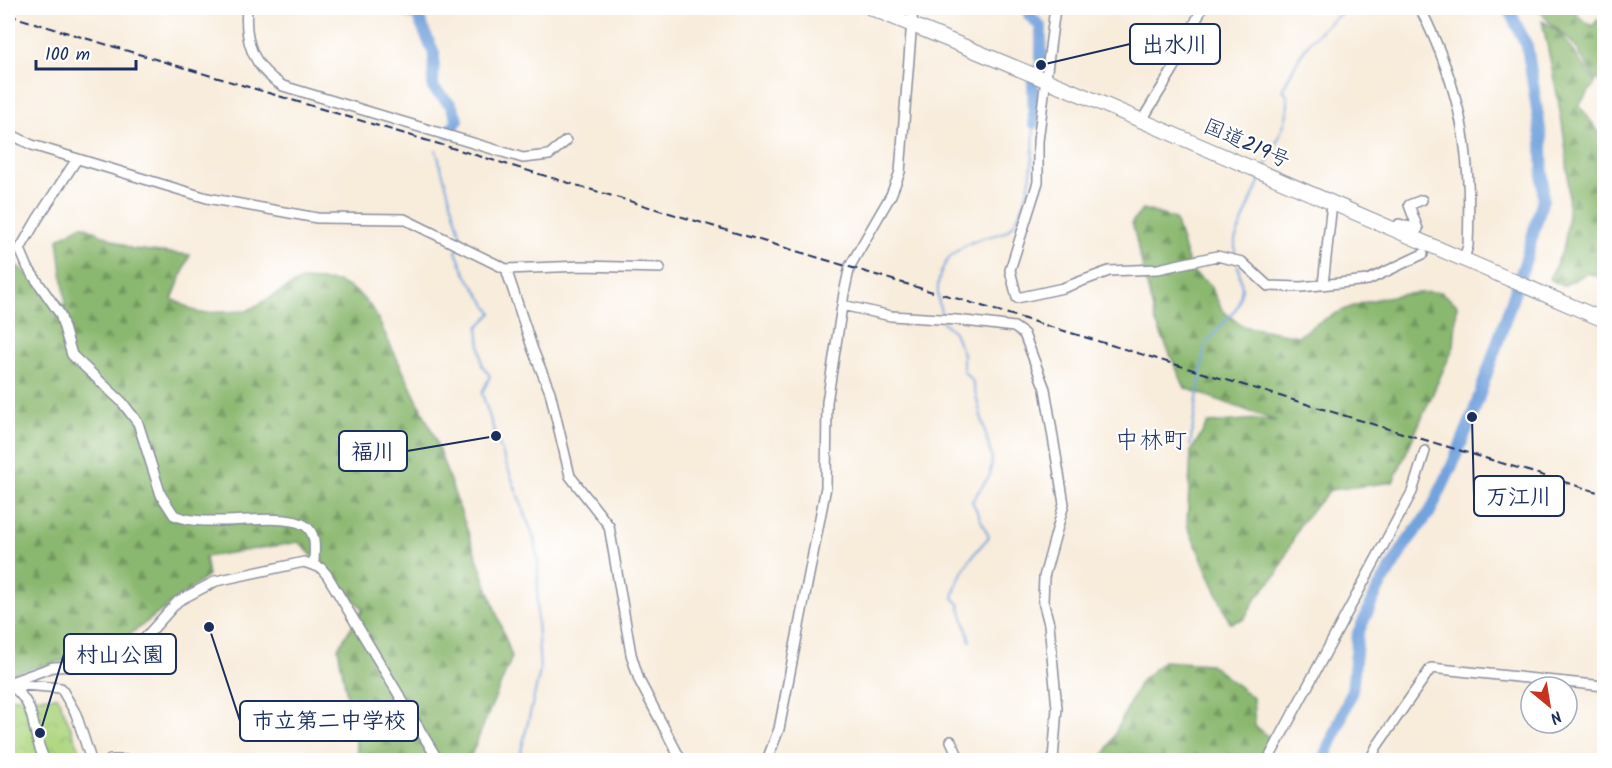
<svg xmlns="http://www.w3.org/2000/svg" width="1612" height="768" viewBox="0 0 1612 768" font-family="Kalam,'Klee One',sans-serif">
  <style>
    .forest { fill: url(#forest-firs); stroke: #537467; stroke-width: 1.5 }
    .park { fill: url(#park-crowns); stroke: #658370; stroke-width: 1.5 }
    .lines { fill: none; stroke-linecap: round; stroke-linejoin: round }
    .stream { stroke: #73a3dd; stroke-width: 2 }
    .river { stroke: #73a3dd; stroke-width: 12 }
    .minor-casing { stroke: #8a8e9c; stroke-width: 12 }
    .highway-casing { stroke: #8a8e9c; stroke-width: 16 }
    .minor { stroke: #fff; stroke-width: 9 }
    .highway { stroke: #fff; stroke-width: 14 }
    .rail { stroke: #1b2f5e; stroke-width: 2; stroke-dasharray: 9 4.5; stroke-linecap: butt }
    .labels { text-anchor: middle; stroke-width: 4.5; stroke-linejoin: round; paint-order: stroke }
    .street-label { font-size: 21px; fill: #1b2f5e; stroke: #fff }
    .quarter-label { font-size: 24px; fill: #1b2f5e; stroke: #fff }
    .leader { fill: none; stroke: #1b2f5e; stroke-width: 2 }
    .callout-dot { fill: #1b2f5e; stroke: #fff; stroke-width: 2 }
    .callout { fill: #fff; stroke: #1b2f5e; stroke-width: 2 }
    .callout-label { font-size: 22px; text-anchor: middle; font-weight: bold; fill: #1b2f5e }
  </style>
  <defs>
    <pattern id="forest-firs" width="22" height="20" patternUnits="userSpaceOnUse" patternTransform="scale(1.5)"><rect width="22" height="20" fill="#8bb870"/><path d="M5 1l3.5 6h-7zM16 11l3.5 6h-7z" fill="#71965f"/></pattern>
    <pattern id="park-crowns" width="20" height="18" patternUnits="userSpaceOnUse" patternTransform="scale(1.5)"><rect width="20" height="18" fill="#afd782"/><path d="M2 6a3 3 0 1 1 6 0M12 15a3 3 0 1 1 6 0" fill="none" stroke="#96b973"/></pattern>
  </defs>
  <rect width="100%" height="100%" fill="#fff"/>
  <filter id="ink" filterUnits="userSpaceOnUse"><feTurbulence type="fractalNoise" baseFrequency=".0167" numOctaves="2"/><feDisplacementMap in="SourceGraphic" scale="12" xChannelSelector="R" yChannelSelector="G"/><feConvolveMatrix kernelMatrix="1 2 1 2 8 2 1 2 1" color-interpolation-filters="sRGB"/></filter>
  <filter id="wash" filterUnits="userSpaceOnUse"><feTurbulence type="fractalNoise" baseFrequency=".008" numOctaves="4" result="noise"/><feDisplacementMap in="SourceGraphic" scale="24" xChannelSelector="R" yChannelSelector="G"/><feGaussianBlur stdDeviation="1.35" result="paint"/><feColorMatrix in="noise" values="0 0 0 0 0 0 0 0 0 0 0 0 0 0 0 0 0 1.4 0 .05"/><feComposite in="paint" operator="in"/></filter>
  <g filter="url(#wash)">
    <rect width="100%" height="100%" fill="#f8ecdb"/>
    <path class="forest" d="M1539 8H1576L1577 15 1592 26 1601 17 1604 20V80H1597C1587 70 1583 56 1574 45 1563 32 1546 23 1539 8Z
      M1542 21C1569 34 1577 62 1596 82L1579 105 1604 139V278L1587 273 1563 286 1549 279C1554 268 1561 257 1564 245 1578 176 1556 89 1542 21Z
      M1143 209 1175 219 1191 271 1209 284 1223 311 1242 326 1298 336C1341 304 1388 292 1441 292L1457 305 1454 346 1393 482 1330 490 1300 524 1277 574 1256 598 1244 619 1230 623 1187 525 1191 451 1208 423 1258 419 1276 421 1185 388 1156 323 1132 222Z
      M82 225 132 249 190 255 172 299 199 313 247 311 301 280 339 282 357 292 373 309 433 433 512 657 469 760H359L338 648 363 609 299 542 205 557 208 576 109 650 8 674V266L16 265 66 307 58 239Z
      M1163 661 1210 664 1253 698 1255 726 1270 738 1262 760H1102L1140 682Z"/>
    <path class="park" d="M58 697 84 760H8V707L10 698Z"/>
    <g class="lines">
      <path class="stream" d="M436 150 463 243
        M1264 169C1272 151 1299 106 1283 89 1301 50 1313 32 1349 8
        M457 250 456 252 465 273 492 313 478 327 482 365 490 376 482 393 494 431 534 538 538 562 537 620 540 671 519 760
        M1235 257V240L1261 177
        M942 316C930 277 944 250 983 238 995 235 1008 234 1015 222 1033 192 1033 157 1034 123
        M943 322 954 332 963 354V371L972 380 992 459 990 475 972 501 989 537C972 555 958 573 953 598L959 604 970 641
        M1190 446 1205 345 1238 306 1242 288 1238 265"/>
      <path class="river" d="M406 8 407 12 417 15 434 53 433 88 451 105 458 120 449 132
        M1029 8V15L1041 27V65L1033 81 1034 123
        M1324 760 1352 691 1358 633 1377 591 1407 542 1430 512 1451 468 1472 417 1525 262 1543 199 1542 142 1527 46 1508 8"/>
    </g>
  </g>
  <g filter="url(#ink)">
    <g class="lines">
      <defs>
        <path id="minor" d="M247 8C244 41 253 68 283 86L523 158 549 155 566 141
          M1055 8 1038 141V182L1010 270 1017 298 1063 288 1109 271 1158 269 1217 256 1242 262 1268 286 1301 287 1368 280 1423 254
          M1420 8C1462 91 1472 153 1468 246L1464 258
          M1142 120 1174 68 1202 8
          M8 133 32 145 207 198 317 218 404 219 506 269 582 266 660 268
          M77 159 38 218 20 249 28 268 60 314 72 355 122 402 138 423 161 495 174 515C206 531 289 508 308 528 317 537 314 552 314 564
          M1396 230 1399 224 1418 229 1409 205 1422 200
          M506 269 533 350 550 392 570 476 609 526 631 654 639 680 681 760
          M1323 285 1332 203
          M842 305 891 316 957 320 1014 327 1024 334 1045 389 1064 504 1044 577 1043 601 1049 624 1057 708 1053 760
          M8 683 53 667 82 666 108 660 144 639 178 601 216 581 304 562 321 568 327 575 438 760
          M8 684C40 704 29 732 45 760
          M11 684 61 688 76 714 91 760
          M951 741 960 760
          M110 760H126
          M767 760 779 729 826 487 827 402 844 293 850 266 891 195 900 172 913 8
          M1268 760 1412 492 1425 451
          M1370 760 1377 746 1431 668 1604 686"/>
        <path id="highway" d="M871 8 1082 95 1604 320"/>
      </defs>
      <use href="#minor" class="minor-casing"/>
      <use href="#highway" class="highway-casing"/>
      <use href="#minor" class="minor"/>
      <use href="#highway" class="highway"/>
      <path class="rail" d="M8 15 933 292
        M942 294 1604 494"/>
    </g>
  </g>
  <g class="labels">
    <g class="street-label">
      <text transform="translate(1247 143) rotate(24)" y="7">国道219号</text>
    </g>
    <g class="quarter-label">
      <text x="1151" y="448">中林町</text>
    </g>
  </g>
  <path class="leader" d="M1041 65L1130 44M496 436L407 451M1472 417L1474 496M40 733L64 654M209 627L240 721"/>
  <g class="callout-dot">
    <circle cx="1041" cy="65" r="6"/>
    <circle cx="496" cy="436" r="6"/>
    <circle cx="1472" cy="417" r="6"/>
    <circle cx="40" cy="733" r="6"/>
    <circle cx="209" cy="627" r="6"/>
  </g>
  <g class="callout">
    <rect x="1130" y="24" width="90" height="40" rx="6"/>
    <rect x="339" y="431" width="68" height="40" rx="6"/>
    <rect x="1474" y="476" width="90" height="40" rx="6"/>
    <rect x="64" y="634" width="112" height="40" rx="6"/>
    <rect x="240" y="701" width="178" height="40" rx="6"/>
  </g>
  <g class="callout-label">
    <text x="1175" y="52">出水川</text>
    <text x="373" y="459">福川</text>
    <text x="1519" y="504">万江川</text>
    <text x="120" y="662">村山公園</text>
    <text x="329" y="728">市立第二中学校</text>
  </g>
  <rect width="1612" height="768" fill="none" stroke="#fff" stroke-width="30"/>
  <g transform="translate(1549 705) rotate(150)"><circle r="28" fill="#ffffff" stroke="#a4acbf" stroke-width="1.5"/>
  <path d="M0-4.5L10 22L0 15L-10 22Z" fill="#c8321e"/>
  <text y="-9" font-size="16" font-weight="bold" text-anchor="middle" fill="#1b2f5e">N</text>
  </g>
  <path d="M36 60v9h100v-9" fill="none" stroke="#1b2f5e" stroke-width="3"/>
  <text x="45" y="60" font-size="18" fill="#1b2f5e" stroke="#ffffff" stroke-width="4.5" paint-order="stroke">100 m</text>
</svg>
